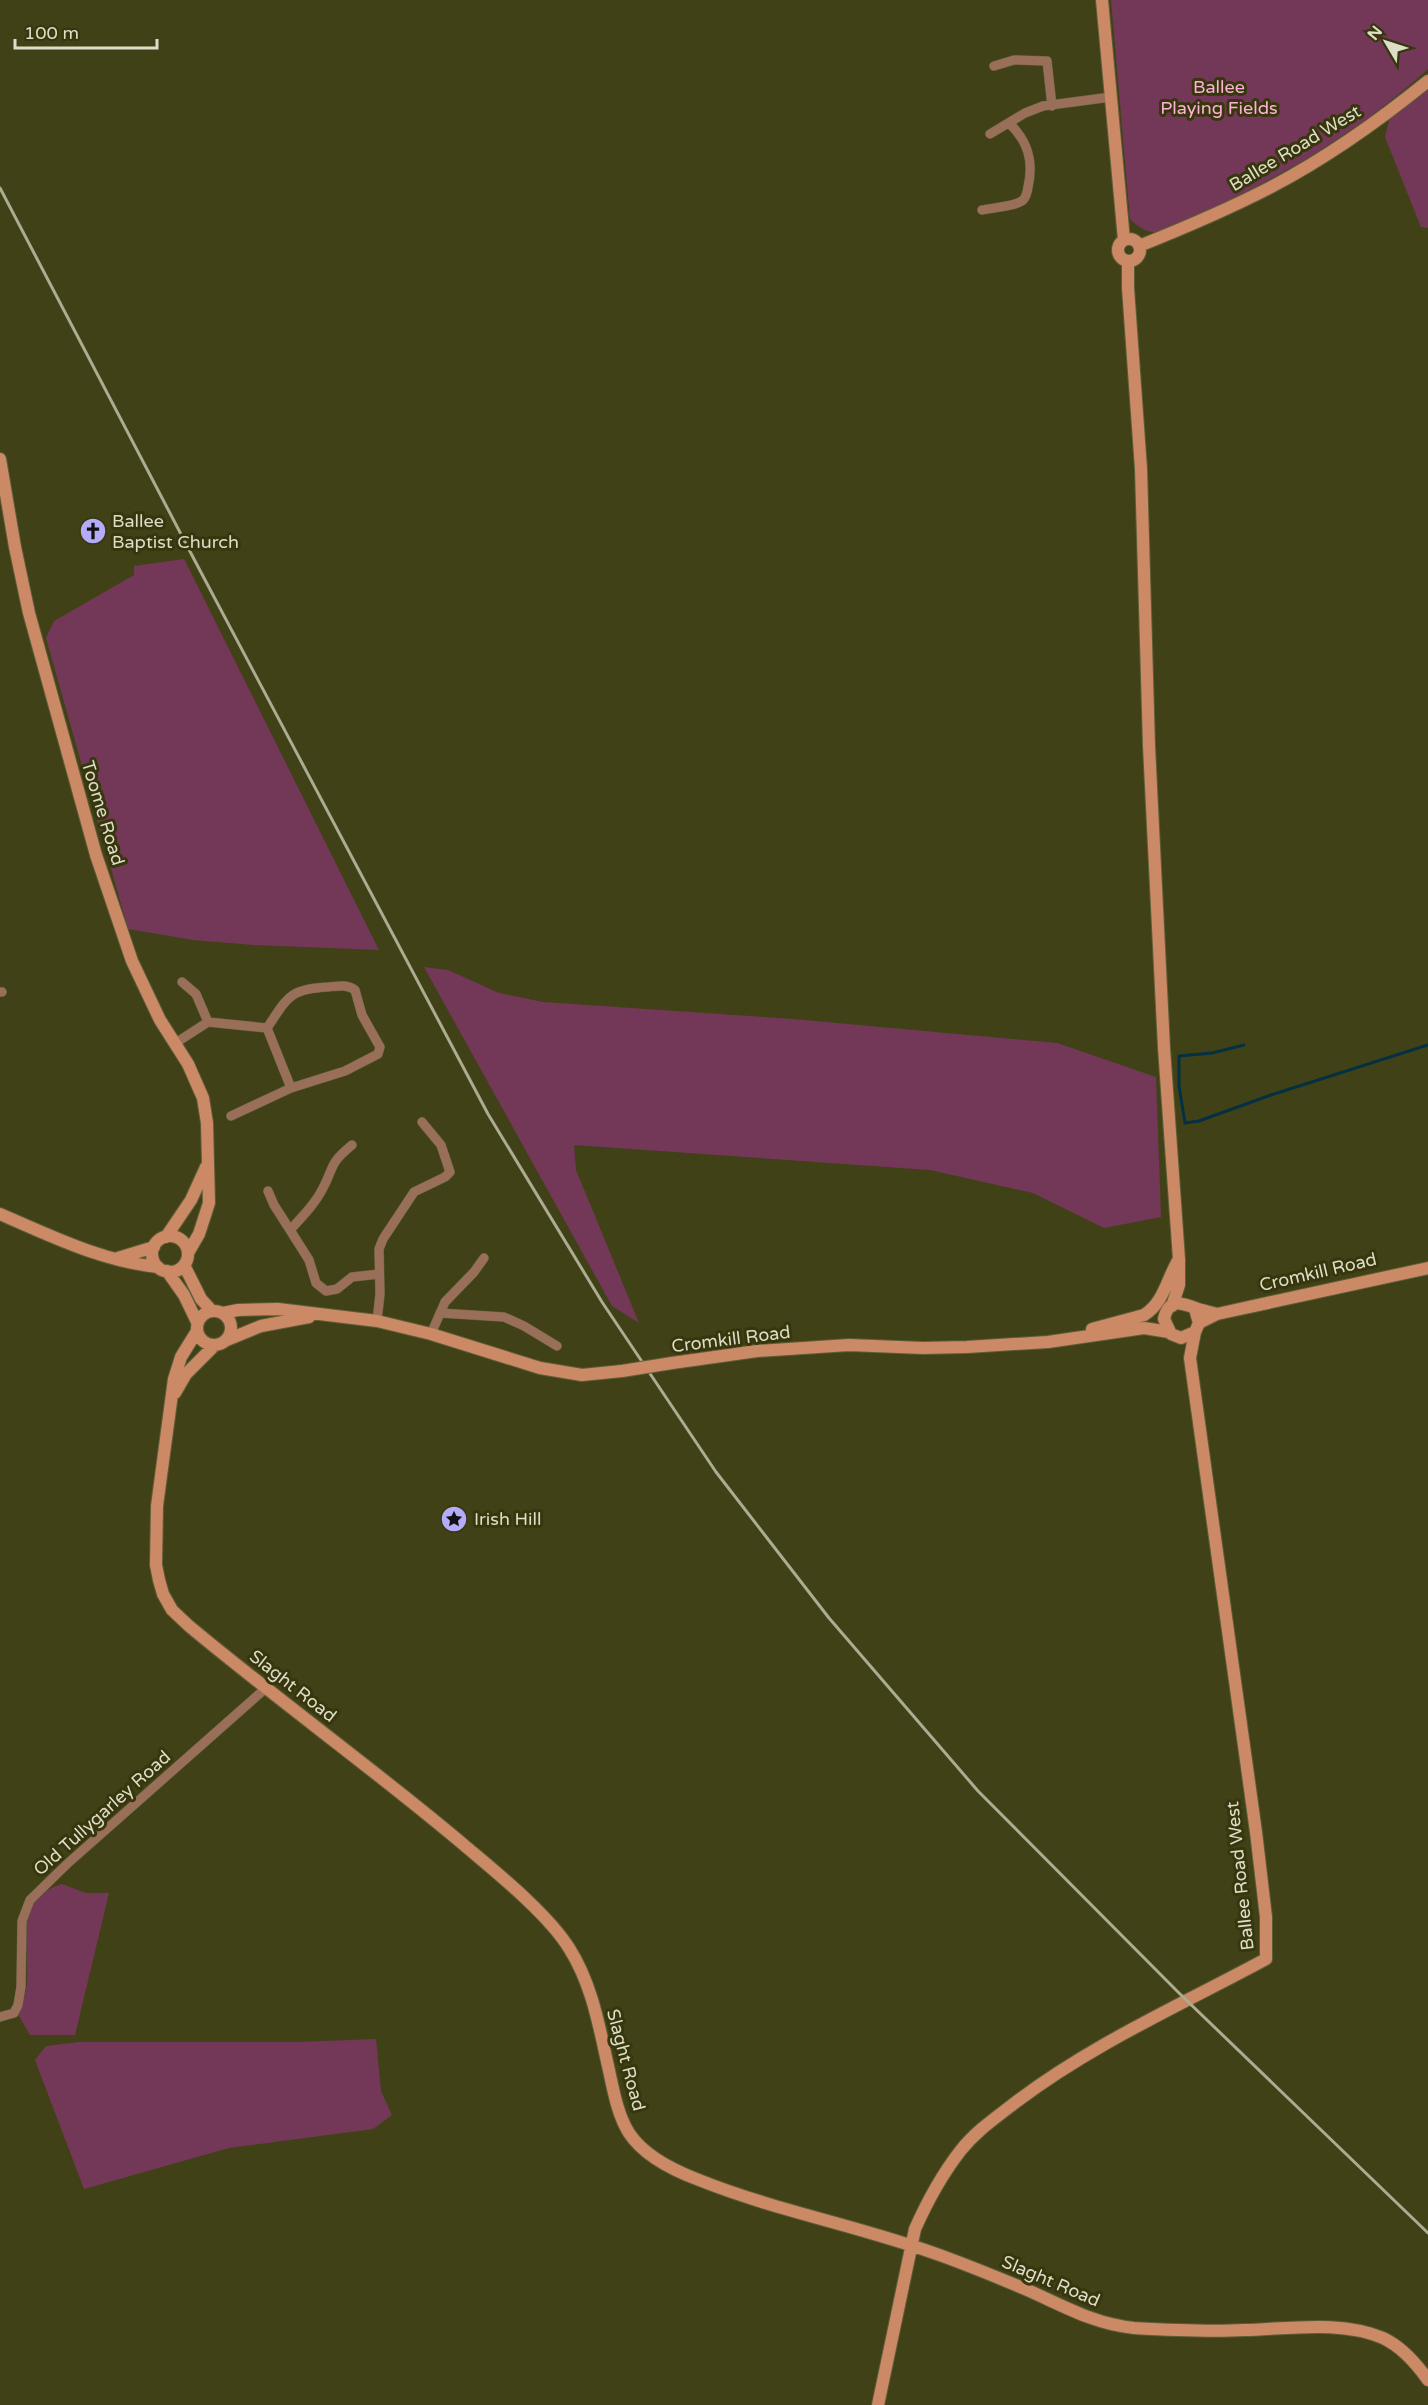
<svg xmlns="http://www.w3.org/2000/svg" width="1428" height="2405" viewBox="0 0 1428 2405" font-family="'Varela Round',sans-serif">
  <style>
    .green { fill: #733858 }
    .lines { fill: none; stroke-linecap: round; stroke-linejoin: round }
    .stream { stroke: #033142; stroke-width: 3 }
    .street-casing { stroke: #5d5d38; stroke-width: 10 }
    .secondary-casing { stroke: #5d5d38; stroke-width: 14 }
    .street { stroke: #996f59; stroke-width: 9 }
    .secondary { stroke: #cb8966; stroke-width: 12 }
    .rail { stroke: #abac90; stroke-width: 3 }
    .secondary-bridge-casing { stroke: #5d5d38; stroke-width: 14; stroke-linecap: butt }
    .secondary-bridge { stroke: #cb8966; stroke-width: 12 }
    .labels { text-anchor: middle; stroke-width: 6; stroke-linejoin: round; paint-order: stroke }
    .park-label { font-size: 18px; fill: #feb1d7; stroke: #37360d }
    .street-label { font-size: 18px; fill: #dddec8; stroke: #37360d }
    .poi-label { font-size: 18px; fill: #dddec8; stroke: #37360d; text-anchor: start }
  </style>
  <rect width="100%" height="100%" fill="#414118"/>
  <path class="green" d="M1111 0H1428V69C1358 132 1293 170 1209 210 1193 218 1171 234 1153 232 1144 231 1136 225 1130 219Z
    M1428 86V228L1421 227 1385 137 1390 117Z
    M184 559 379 950 254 945 193 940 128 929 46 638 54 621 134 575V566Z
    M424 967 448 970 499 993 543 1002 793 1019 1057 1043 1156 1077 1161 1217 1104 1228 1033 1193 930 1170 574 1145 576 1170 639 1323 612 1306Z
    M62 1884 86 1893H109L75 2035H30L18 2014C23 2004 26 1994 27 1983 30 1945 12 1899 62 1884Z
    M376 2039 381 2091 392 2115 373 2129 229 2148 84 2189 35 2060 46 2046 79 2042H299Z"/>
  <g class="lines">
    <path class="stream" d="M1244 1045 1212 1053 1179 1056V1086L1185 1123 1199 1121 1271 1095 1428 1045"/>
    <defs>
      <path id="street" d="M994 66 1014 60 1047 61 1052 106
        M990 134 1025 113 1043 106 1111 97
        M982 210C991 208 1017 206 1023 200 1027 196 1027 192 1028 187 1034 161 1028 141 1009 123
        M182 982 196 994 208 1022
        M0 992H2
        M267 1028 291 1088
        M174 1044 208 1022 267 1028C288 997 289 989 328 987 338 986 347 984 355 990L362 1015 380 1047 378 1054 345 1071 291 1088 231 1116
        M352 1145C329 1164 335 1165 323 1188 315 1204 302 1217 290 1230L309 1260 316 1283 326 1291 337 1289 352 1277 379 1274
        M268 1191 274 1205 290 1230
        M440 1313 504 1317 524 1326 557 1346
        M377 1321 380 1294 379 1249 383 1239 414 1192 445 1177 450 1172 441 1145 422 1122
        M431 1334 445 1302 474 1272 484 1258
        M0 2017 14 2013 18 2005 21 1987 22 1921 30 1900 67 1864 266 1688"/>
      <path id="secondary" d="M1102 0 1124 240
        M1118 250a11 11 0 1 1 22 0a11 11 0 1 1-22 0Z
        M1139 246C1184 228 1229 209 1273 186 1328 157 1380 120 1428 81
        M1128 261V288L1141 469 1149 746 1164 1048 1179 1259V1285L1172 1306
        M0 459 15 547 29 613 96 855 132 961 160 1020 188 1064 203 1098 207 1123 209 1203 199 1234 188 1253
        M0 1214C51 1236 101 1261 158 1267
        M152 1254a18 18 0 1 1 36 0a18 18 0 1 1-36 0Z
        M166 1237 191 1200 206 1167
        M118 1258 154 1247
        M184 1265 201 1299 211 1310
        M167 1271 184 1295 197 1322
        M1195 1309 1199 1323 1195 1332 1181 1338 1171 1334 1164 1319C1169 1296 1184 1304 1198 1309 1204 1311 1211 1312 1217 1314
        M197 1328a17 17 0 1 1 34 0a17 17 0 1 1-34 0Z
        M223 1313 238 1310 278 1309 377 1321 431 1334 540 1368 582 1375 622 1371
        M1199 1323 1217 1314 1428 1268
        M1092 1329 1144 1315C1164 1303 1167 1278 1179 1259
        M197 1331 181 1357 174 1379 157 1506 156 1565 159 1580 163 1594 172 1610 189 1626C279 1701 374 1769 464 1845 496 1872 548 1914 569 1948 592 1984 599 2026 608 2066 613 2088 617 2114 629 2133 644 2156 675 2171 699 2180 779 2212 865 2227 945 2257 972 2267 999 2278 1025 2289 1062 2305 1093 2324 1134 2328 1170 2330 1207 2332 1244 2330 1288 2329 1341 2320 1383 2338 1402 2347 1416 2363 1428 2380
        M227 1340 261 1326 309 1317
        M672 1363 757 1351 849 1345 923 1348 967 1347 1048 1342 1144 1328 1169 1332
        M175 1393 186 1374 215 1345
        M878 2405 915 2229C927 2202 943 2173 961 2150 977 2130 997 2117 1016 2102 1094 2043 1181 2005 1266 1959V1917L1256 1832 1190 1358 1195 1332"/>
    </defs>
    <use href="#street" class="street-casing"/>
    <use href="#secondary" class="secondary-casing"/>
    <use href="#street" class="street"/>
    <use href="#secondary" class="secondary"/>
    <path class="rail" d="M0 188 195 561 488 1114 602 1302 716 1472 829 1618 978 1791 1179 1993 1428 2233"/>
    <defs>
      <path id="secondary-bridge" d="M622 1371 672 1363"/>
    </defs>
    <use href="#secondary-bridge" class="secondary-bridge-casing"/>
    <use href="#secondary-bridge" class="secondary-bridge"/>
  </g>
  <defs>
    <symbol id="church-disc" viewBox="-11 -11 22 22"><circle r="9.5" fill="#b4acf9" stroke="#37360d"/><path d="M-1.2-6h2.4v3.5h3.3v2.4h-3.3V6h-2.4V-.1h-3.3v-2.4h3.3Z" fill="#111"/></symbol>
    <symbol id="sight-disc" viewBox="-11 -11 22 22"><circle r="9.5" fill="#b4acf9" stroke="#37360d"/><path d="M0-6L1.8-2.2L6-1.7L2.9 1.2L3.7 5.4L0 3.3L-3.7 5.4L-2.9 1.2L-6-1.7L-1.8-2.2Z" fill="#111"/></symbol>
  </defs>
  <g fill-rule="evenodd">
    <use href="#church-disc" x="78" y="516" width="30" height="30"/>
    <use href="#sight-disc" x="439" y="1504" width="30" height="30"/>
  </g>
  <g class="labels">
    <g class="park-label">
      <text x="1219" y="93">Ballee<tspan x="1219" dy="21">Playing Fields</tspan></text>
    </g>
    <g class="street-label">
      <text transform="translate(1295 148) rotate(-31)" y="6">Ballee Road West</text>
      <text transform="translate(103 813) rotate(73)" y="6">Toome Road</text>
      <text transform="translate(1318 1272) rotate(-13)" y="6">Cromkill Road</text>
      <text transform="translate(731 1339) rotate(-7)" y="6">Cromkill Road</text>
      <text transform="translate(293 1686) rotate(38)" y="6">Slaght Road</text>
      <text transform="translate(102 1813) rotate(-42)" y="6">Old Tullygarley Road</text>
      <text transform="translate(1240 1876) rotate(-96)" y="6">Ballee Road West</text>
      <text transform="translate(626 2060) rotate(75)" y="6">Slaght Road</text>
      <text transform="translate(1051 2281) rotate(23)" y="6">Slaght Road</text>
    </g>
    <g class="poi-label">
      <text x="112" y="527">Ballee<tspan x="112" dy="21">Baptist Church</tspan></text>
      <text x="474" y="1525">Irish Hill</text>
    </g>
  </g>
  <g transform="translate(1386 42) rotate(309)" stroke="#37360d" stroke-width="4.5" paint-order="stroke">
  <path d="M0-4.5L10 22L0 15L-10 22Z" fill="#dddec8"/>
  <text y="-9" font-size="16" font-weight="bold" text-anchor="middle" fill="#dddec8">N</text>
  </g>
  <path d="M15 39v9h142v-9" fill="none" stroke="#dddec8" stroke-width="3"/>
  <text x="24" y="39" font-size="18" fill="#dddec8" stroke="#37360d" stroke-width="4.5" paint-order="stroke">100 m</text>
</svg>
